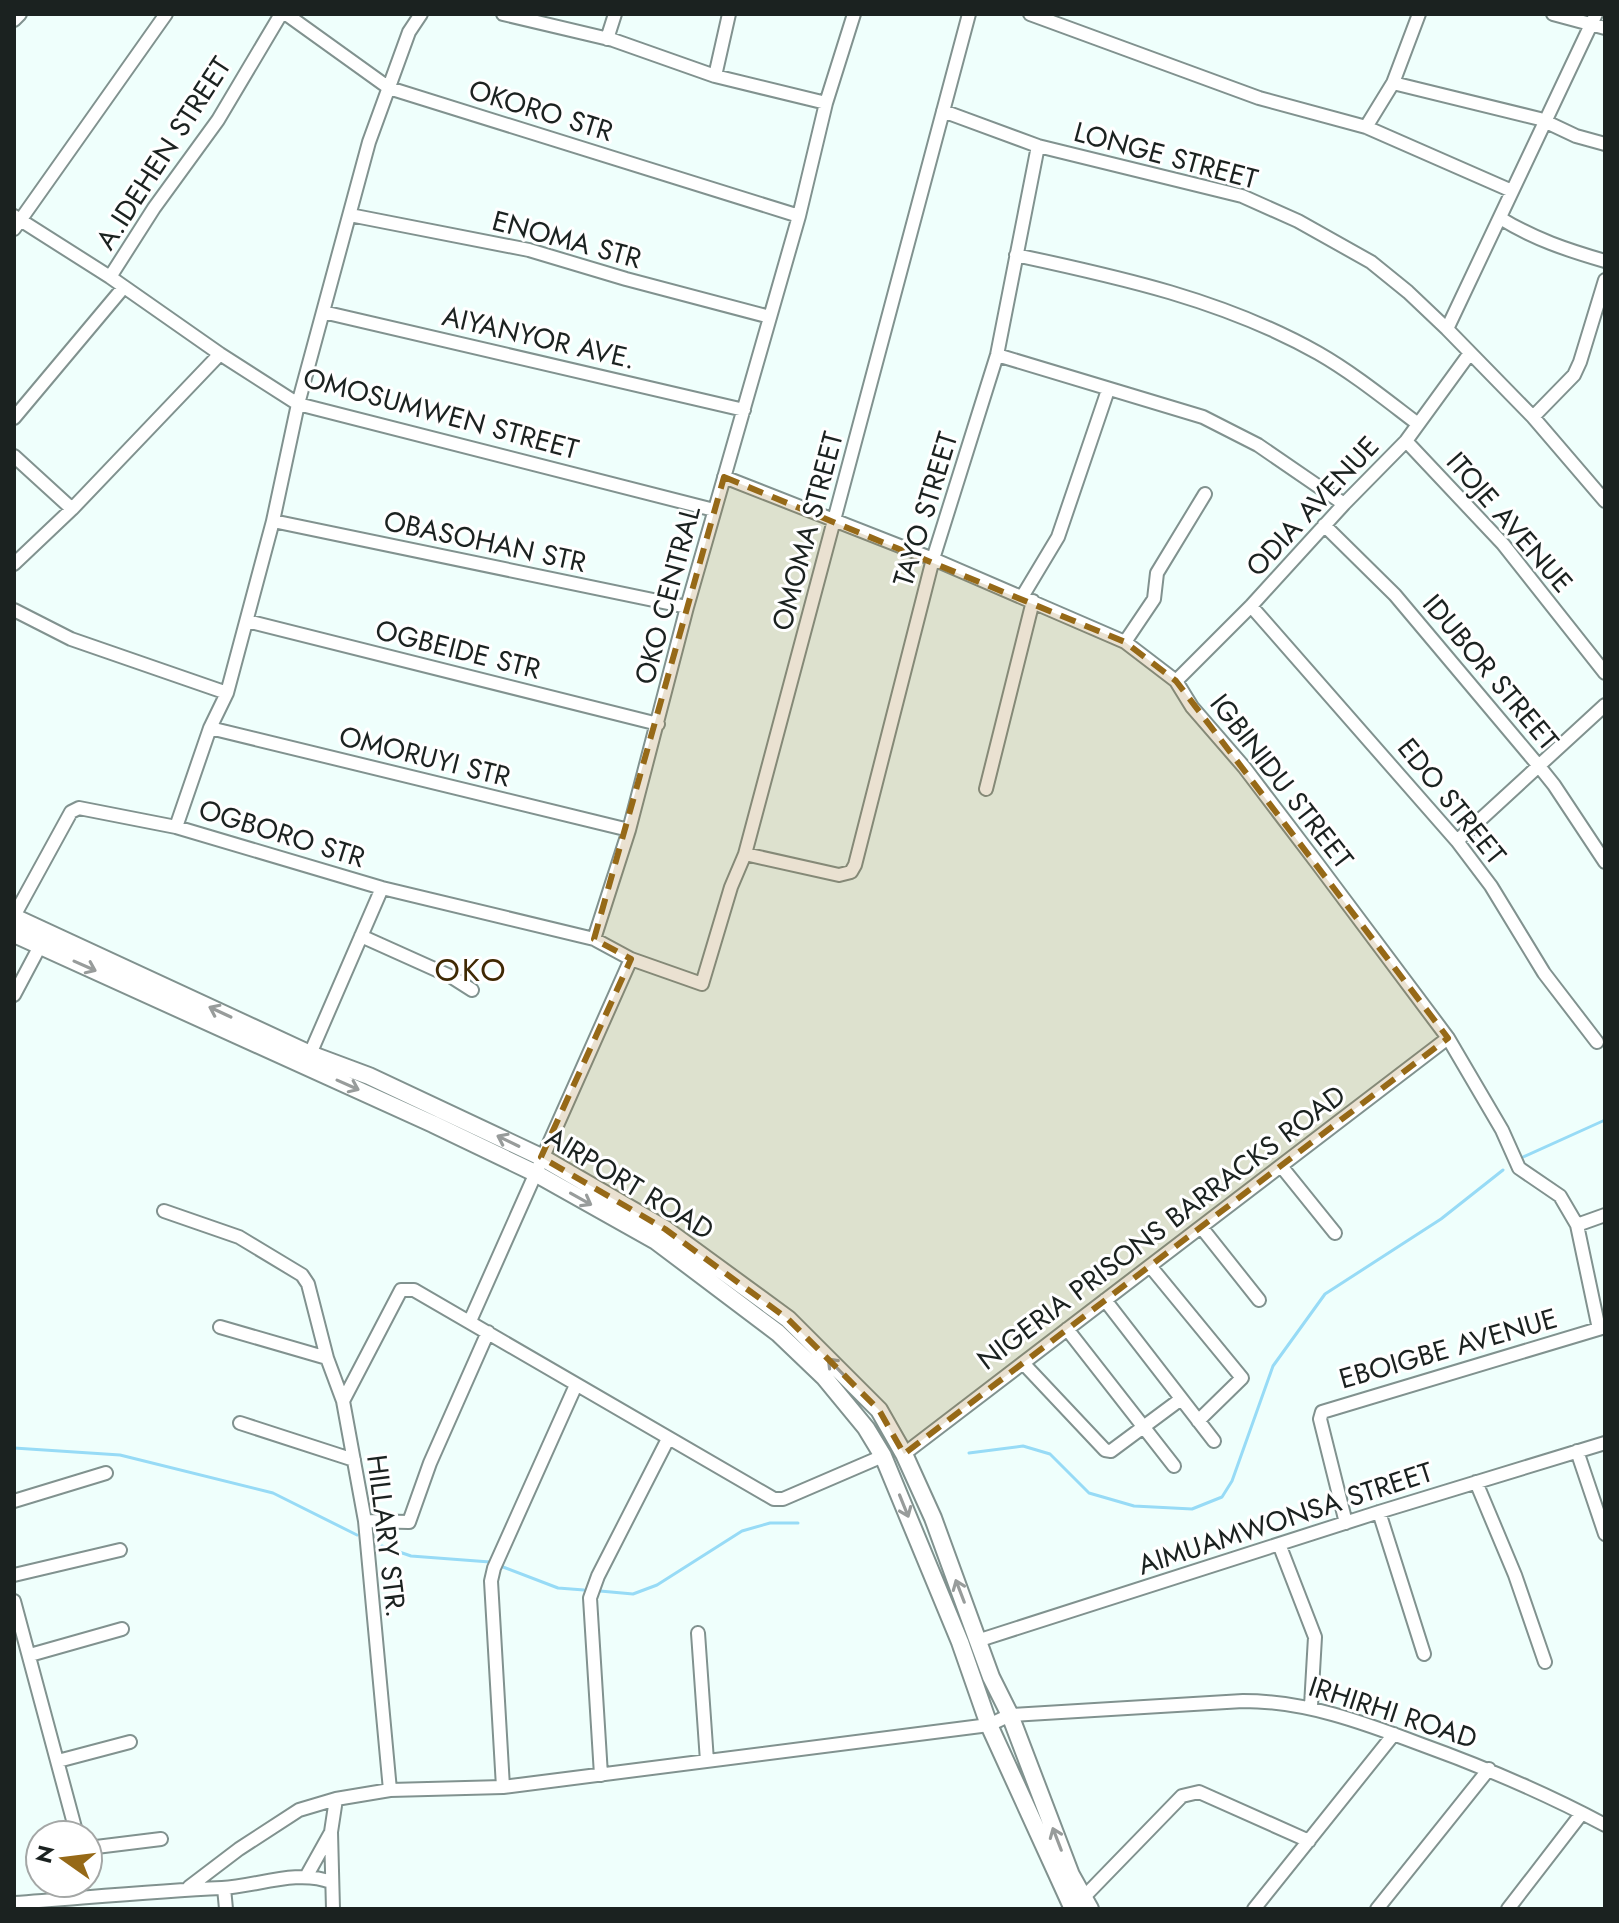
<svg xmlns="http://www.w3.org/2000/svg" width="1619" height="1923" viewBox="0 0 1619 1923" font-family="Jost,sans-serif">
  <style>
    .lines { fill: none; stroke-linecap: round; stroke-linejoin: round }
    .stream { stroke: #97dbf6; stroke-width: 3 }
    .minor-casing { stroke: #81928f; stroke-width: 16 }
    .major-casing { stroke: #81928f; stroke-width: 20 }
    .minor { stroke: #fff; stroke-width: 12 }
    .major { stroke: #fff; stroke-width: 16 }
    .oneway { stroke: #989c9b }
    .marked { fill: #966917; fill-opacity: 0.2; stroke: #966917; stroke-width: 6; stroke-dasharray: 16 10; stroke-linejoin: round }
    .labels { text-anchor: middle; stroke-width: 6; stroke-linejoin: round; paint-order: stroke }
    .street-label { font-size: 28px; fill: #1b2220; stroke: #fff }
    .quarter-label { font-size: 32px; letter-spacing: 2px; fill: #3f2903; stroke: #fff }
  </style>
  <rect width="100%" height="100%" fill="#effffc"/>
  <g class="lines">
    <path class="stream" d="M1523 1157 1605 1120
      M14 1448 120 1455 273 1493 357 1535
      M969 1453 1023 1446 1050 1454 1089 1493 1134 1506 1192 1509 1222 1497 1232 1481 1273 1366 1325 1294 1441 1219 1503 1170
      M382 1546 411 1556 490 1562
      M503 1567 558 1588 584 1590
      M600 1591 633 1594 657 1585 742 1531 770 1523H798"/>
    <defs>
      <path id="minor" d="M286 14 389 88 799 216
        M503 14 613 40 715 76 826 103
        M1030 14 1259 98 1366 127 1512 191
        M1553 14 1605 28
        M14 20 20 14
        M607 39 615 14
        M715 76 729 14
        M1393 83 1540 119 1576 136 1605 144
        M943 111 1038 146 1242 196 1298 221 1371 262 1408 292 1447 329 1533 417 1605 501
        M1366 127 1393 83 1419 14
        M350 215 529 250 626 279 770 317
        M14 216 110 277 220 354 298 404 714 510
        M1500 218C1534 239 1567 250 1605 261
        M14 229 166 14
        M1016 255C1119 277 1224 300 1318 353 1353 373 1385 399 1418 424
        M110 277 154 208 218 120 281 14
        M323 312 744 410
        M1447 329 1596 14
        M997 355 1203 417 1258 445 1344 504
        M1533 417 1574 375 1580 362 1605 280
        M14 418 123 288
        M1406 441 1503 544 1605 673
        M14 456 72 509
        M724 477 933 559 1125 642 1176 681 1192 707 1244 767 1317 863 1448 1038 1502 1130 1519 1168 1560 1196 1577 1225 1599 1329
        M273 521 687 607
        M1324 525 1395 595 1538 765 1554 785 1605 862
        M14 564 72 509 220 354
        M1022 597 1058 537 1108 390
        M1251 606 1457 841 1491 886 1544 973 1597 1042
        M14 610 71 639 227 693
        M247 621 658 724
        M1125 642 1154 599 1157 573 1205 494
        M1176 681 1251 606 1344 504 1406 441 1470 353
        M210 728 629 830
        M986 789 1033 601
        M176 827 210 728 227 693 273 521 298 404 369 142 409 32 421 14
        M1457 841 1605 705
        M745 854 839 875 851 872 855 865 933 559 997 355 1038 146
        M14 916 71 812 79 808 176 827 382 888 594 939 631 959 702 984 731 887 745 854 969 14
        M361 936 450 976 472 990
        M594 939 629 830 687 607 799 216 826 103 854 14
        M14 995 40 946
        M310 1054 382 888
        M1281 1166 1335 1233
        M164 1211 239 1237 302 1275 308 1284 327 1358 343 1401
        M1577 1225 1605 1215
        M1201 1227 1259 1300
        M1150 1266 1242 1378 1198 1421
        M1105 1300 1214 1441
        M470 1321 631 959
        M220 1327 327 1358
        M1067 1329 1174 1466
        M1023 1363 1105 1450 1111 1451 1181 1399
        M240 1423 354 1460
        M1577 1451 1605 1534
        M904 1454 1448 1038
        M1476 1482 1515 1575 1545 1662
        M14 1501 106 1473
        M1379 1512 1424 1654
        M365 1521 409 1522 430 1463 488 1332
        M1346 1523 1320 1419 1322 1412 1605 1327
        M1279 1544 1315 1637 1311 1706
        M14 1575 120 1550
        M14 1601 77 1835
        M698 1633 707 1761
        M980 1640 1379 1512 1605 1443
        M30 1655 122 1629
        M58 1761 130 1742
        M601 1775 590 1598 598 1576 668 1439
        M503 1787 491 1581 494 1568 576 1385
        M390 1790 365 1521 343 1401 401 1290H414L774 1499H783L883 1456
        M88 1848 161 1839
        M306 1877 330 1834
        M189 1887 239 1849 299 1810 336 1799 390 1790 503 1787 989 1725 1010 1715 1243 1701C1305 1701 1362 1722 1420 1744 1484 1767 1545 1793 1605 1825
        M224 1888 226 1909
        M1083 1898 1182 1796 1199 1792 1309 1841
        M14 1903C83 1898 153 1891 222 1888 257 1886 298 1869 331 1882
        M333 1909 331 1832 336 1799
        M1254 1909 1394 1734
        M1377 1909 1489 1769
        M1508 1909 1582 1813"/>
      <path id="major" d="M14 917 310 1054 369 1076 541 1157 665 1229 788 1319 879 1410 904 1454 933 1518 991 1677 1010 1715 1071 1875 1090 1909
        M14 934 433 1124 535 1173 656 1241 778 1333 824 1377 866 1428 883 1456 960 1642 989 1725 1073 1909"/>
    </defs>
    <use href="#minor" class="minor-casing"/>
    <use href="#major" class="major-casing"/>
    <use href="#minor" class="minor"/>
    <use href="#major" class="major"/>
  </g>
  <defs><path id="oneway-shaft" d="M-6 0H5M1.5-3L5.5 0L1.5 3" fill="none" stroke-width="1.6" stroke-linecap="round" stroke-linejoin="round" transform="scale(2)"/></defs>
  <g class="oneway">
    <use href="#oneway-shaft" transform="translate(85 966) rotate(24)"/>
    <use href="#oneway-shaft" transform="translate(220 1012) rotate(-155)"/>
    <use href="#oneway-shaft" transform="translate(348 1085) rotate(24)"/>
    <use href="#oneway-shaft" transform="translate(508 1141) rotate(-154)"/>
    <use href="#oneway-shaft" transform="translate(581 1199) rotate(29)"/>
    <use href="#oneway-shaft" transform="translate(836 1367) rotate(-134)"/>
    <use href="#oneway-shaft" transform="translate(904 1506) rotate(68)"/>
    <use href="#oneway-shaft" transform="translate(960 1591) rotate(-111)"/>
    <use href="#oneway-shaft" transform="translate(1057 1839) rotate(-111)"/>
  </g>
  <path class="marked" d="M724 477 1125 642 1176 681 1448 1038 904 1454 879 1410 788 1319 665 1229 541 1157 631 959 594 939Z"/>
  <g class="labels">
    <g class="street-label">
      <text transform="translate(541 110) rotate(17)" y="10">OKORO STR</text>
      <text transform="translate(163 153) rotate(-57)" y="10">A.IDEHEN STREET</text>
      <text transform="translate(1166 155) rotate(15)" y="10">LONGE STREET</text>
      <text transform="translate(567 239) rotate(15)" y="10">ENOMA STR</text>
      <text transform="translate(539 337) rotate(13)" y="10">AIYANYOR AVE.</text>
      <text transform="translate(441 413) rotate(15)" y="10">OMOSUMWEN STREET</text>
      <text transform="translate(1312 506) rotate(-47)" y="10">ODIA AVENUE</text>
      <text transform="translate(925 509) rotate(-73)" y="10">TAYO STREET</text>
      <text transform="translate(1510 522) rotate(49)" y="10">ITOJE AVENUE</text>
      <text transform="translate(807 531) rotate(-75)" y="10">OMOMA STREET</text>
      <text transform="translate(485 541) rotate(12)" y="10">OBASOHAN STR</text>
      <text transform="translate(667 595) rotate(-75)" y="10">OKO CENTRAL</text>
      <text transform="translate(458 649) rotate(14)" y="10">OGBEIDE STR</text>
      <text transform="translate(1491 672) rotate(50)" y="10">IDUBOR STREET</text>
      <text transform="translate(425 756) rotate(14)" y="10">OMORUYI STR</text>
      <text transform="translate(1282 781) rotate(52)" y="10">IGBINIDU STREET</text>
      <text transform="translate(1452 801) rotate(51)" y="10">EDO STREET</text>
      <text transform="translate(282 833) rotate(17)" y="10">OGBORO STR</text>
      <text transform="translate(630 1183) rotate(31)" y="10">AIRPORT ROAD</text>
      <text transform="translate(1161 1227) rotate(-37)" y="10">NIGERIA PRISONS BARRACKS ROAD</text>
      <text transform="translate(1448 1348) rotate(-16)" y="10">EBOIGBE AVENUE</text>
      <text transform="translate(1285 1518) rotate(-18)" y="10">AIMUAMWONSA STREET</text>
      <text transform="translate(387 1536) rotate(83)" y="10">HILLARY STR.</text>
      <text transform="translate(1393 1712) rotate(18)" y="10">IRHIRHI ROAD</text>
    </g>
    <g class="quarter-label">
      <text x="471" y="981">OKO</text>
    </g>
  </g>
  <rect width="1619" height="1923" fill="none" stroke="#1b2220" stroke-width="32"/>
  <g transform="translate(64 1859) rotate(284)"><circle r="38" fill="#ffffff" stroke="#a4a7a6" stroke-width="2"/>
  <path d="M0-6L14 30L0 20L-14 30Z" fill="#966917"/>
  <text y="-12" font-size="22" font-weight="bold" text-anchor="middle" fill="#1b2220">N</text>
  </g>
</svg>
